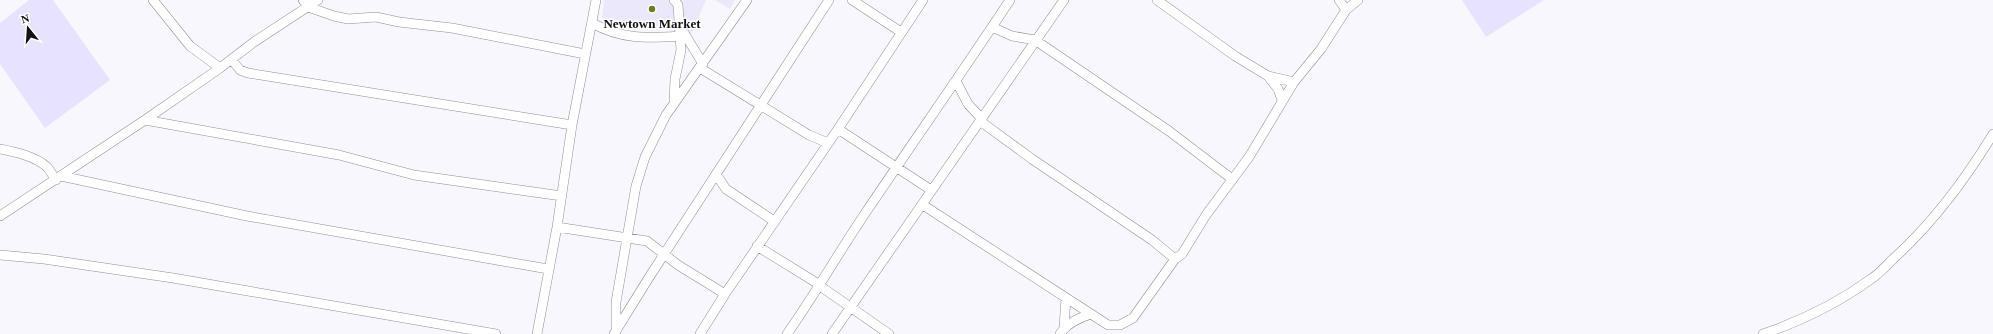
<svg xmlns="http://www.w3.org/2000/svg" width="1993" height="334" viewBox="0 0 1993 334" font-family="Georgia,serif">
  <style>
    .built { fill: #ece8fb }
    .green { fill: #e7e2fd }
    .lines { fill: none; stroke-linecap: round; stroke-linejoin: round }
    .minor-casing { stroke: #8f8d97; stroke-width: 10 }
    .minor { stroke: #fff; stroke-width: 9 }
    .poi-dot { fill: #727924; stroke: #fff; stroke-width: 1.5 }
    .labels { text-anchor: middle; stroke-width: 3; stroke-linejoin: round; paint-order: stroke }
    .poi-label { font-size: 13px; font-weight: bold; fill: #121114; stroke: #fff }
  </style>
  <rect width="100%" height="100%" fill="#f8f7fe"/>
  <path class="built" d="M604 0H706L691 34 602 18Z
    M715 0H735L730 9Z"/>
  <path class="green" d="M29 0H53L110 80 45 128 0 64V23Z
    M1462 0H1544L1486 37Z"/>
  <g class="lines">
    <defs>
      <path id="minor" d="M153 0 190 46 220 68
        M303 0 308 7 334 16 348 19 376 17 399 22 452 28 585 54
        M852 0 901 32
        M1157 0 1235 56 1268 76 1278 89 1282 100
        M1339 0 1346 10
        M592 23C623 40 647 38 681 36
        M992 27 1012 36 1035 40 1169 131 1232 179
        M681 28 703 64
        M232 60 240 70 248 73 572 125
        M700 68 809 135 828 143
        M1268 76 1294 82
        M956 81 968 104 982 119
        M674 104 675 79 681 50 678 5 674 0
        M145 120 339 155 414 175 562 196
        M838 129 931 190
        M0 149C15 152 35 156 47 167 50 170 53 176 56 180
        M716 174 726 189 774 221
        M61 176 247 216 548 269
        M923 205 1108 325H1120L1133 318 1175 259 1152 240 1032 159 980 121
        M0 216 145 120 220 68 254 42 318 0
        M557 227 647 241 678 265 725 294
        M757 246 820 285
        M0 255 44 259 173 278 496 334
        M1175 259 1182 254 1206 215 1249 157 1294 82 1321 49 1346 10 1358 0
        M820 286 889 334
        M1064 327 1066 298
        M616 328V302L636 186 645 157 666 115 747 0
        M537 334 557 227 572 125 596 0
        M614 334 648 279 829 0
        M700 334 725 294 838 129 923 0
        M787 334C815 294 839 252 866 212 914 141 963 71 1010 0
        M832 334C910 223 986 111 1064 0
        M1060 334C1067 323 1079 318 1091 314
        M1763 334C1801 321 1838 303 1871 279 1879 274 1886 266 1893 259 1933 223 1965 180 1993 134"/>
    </defs>
    <use href="#minor" class="minor-casing"/>
    <use href="#minor" class="minor"/>
  </g>
  <circle class="poi-dot" cx="652" cy="9" r="4"/>
  <g class="labels">
    <g class="poi-label">
      <text x="652" y="28">Newtown Market</text>
    </g>
  </g>
  <g transform="translate(28 28) rotate(343)" stroke="#ffffff" stroke-width="3" paint-order="stroke">
  <path d="M0-3L7 15L0 10L-7 15Z" fill="#121114"/>
  <text y="-6" font-size="11" font-weight="bold" text-anchor="middle" fill="#121114">N</text>
  </g>
</svg>
